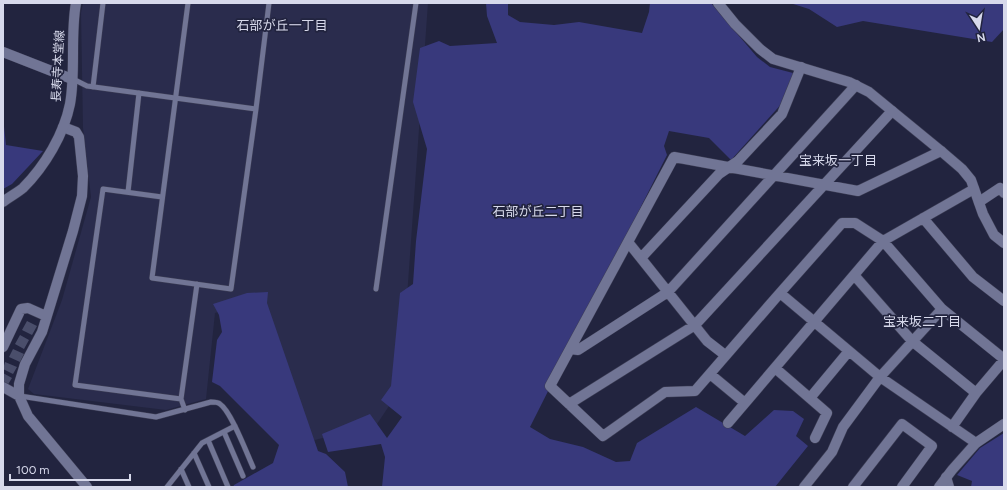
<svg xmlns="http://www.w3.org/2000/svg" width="1007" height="490" viewBox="0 0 1007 490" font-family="Figtree,'Noto Sans JP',sans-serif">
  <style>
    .built { fill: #2a2c4d }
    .green { fill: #38397c }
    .building { fill: #4a4e6b }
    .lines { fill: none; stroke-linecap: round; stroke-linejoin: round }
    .lane-casing { stroke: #3d3e55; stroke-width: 6 }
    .street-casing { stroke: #3d3e55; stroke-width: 11 }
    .secondary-casing { stroke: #3d3e55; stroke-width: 11 }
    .lane { stroke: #717595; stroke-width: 5 }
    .street { stroke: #717595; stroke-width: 10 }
    .secondary { stroke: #717595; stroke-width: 10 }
    .labels { text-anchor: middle; stroke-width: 3.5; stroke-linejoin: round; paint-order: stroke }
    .street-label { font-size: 12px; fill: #d7d9eb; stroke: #22243f }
    .neighbourhood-label { font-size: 13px; fill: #d7d9eb; stroke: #22243f }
  </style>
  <rect width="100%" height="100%" fill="#22243f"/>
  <path class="built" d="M83 3H428L406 311 397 394 377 424 311 441 260 299 215 313 206 399 166 410 34 394 28 389 62 300 91 197 83 128 81 13Z"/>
  <path class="green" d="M486 3H508V15L520 22 554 25 579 22 642 33 649 12 650 3H711L757 57 770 67 793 73 794 76 785 100 731 160 709 138 669 131 664 146 667 155 530 427 550 439 583 447 616 462 630 461 637 443 696 407 745 436 774 410 793 411 804 419 796 436 808 446 775 487H382L385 457 381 444 328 452 322 434 370 414 387 438 402 417 381 400 391 386 400 293 413 284 416 241 427 149 413 102 420 48 439 41 450 46 497 43 487 16Z
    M790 3H1004V29L992 42 863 21 837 27 809 9Z
    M3 117 6 145 43 151 12 184 3 189Z
    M268 292 267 303 318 451 326 454 345 472 348 487H233L234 485 273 463 279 445 220 386 212 382 217 340 222 332 219 315 213 304 247 293Z
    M1004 433V487H971L972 481 957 475 980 448Z"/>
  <path class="building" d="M27 321 37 326 32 335 22 330Z
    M20 335 29 340 24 349 15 344Z
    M13 349 24 354 20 362 9 357Z
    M5 362 17 367 13 374 3 369Z
    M3 373 12 378 7 386 3 384Z"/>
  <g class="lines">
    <defs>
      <path id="lane" d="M188 3 152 278 231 289 256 109 269 3
        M73 79 87 86 256 109
        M93 87 103 3
        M128 192 139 93
        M162 197 103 189 75 385 181 399
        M376 289 416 3
        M20 396 156 417 211 402C214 402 218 402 220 404 231 411 247 454 253 467
        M185 410 181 399 197 284
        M224 432 243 476
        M208 440 228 487
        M194 453 209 487
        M181 469 189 487
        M167 487 202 443 235 426"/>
      <path id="street" d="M3 52 72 79
        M63 127 76 132 79 137 83 176 82 196 73 231 42 332 25 364 19 384V396L28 416 87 487
        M941 151 858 191 674 157 550 386 603 436 665 392 695 391 780 293 842 223H855L883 241 942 309 1004 359
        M979 202 1000 188 1004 193
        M923 218 973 277 1004 301
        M628 242 707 341 725 355
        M641 258 719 174 738 161 782 114 801 67
        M854 275 912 341 976 393
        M780 293 880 377 976 443
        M3 347 21 309 28 308 46 316
        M570 349 578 350 668 292 856 85
        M775 368 827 413 815 438
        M710 374 745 403
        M3 387 19 396
        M810 398 849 351
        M569 404 695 325 892 111
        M728 423 883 241 974 189
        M952 427 976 393 1004 360
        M946 477 949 487
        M804 487 832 452 843 427 880 377 942 309
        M853 487 902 424 932 446 902 487"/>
      <path id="secondary" d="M718 3 735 24 760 49 773 59 849 82 869 92 941 151 962 169 971 180 983 214 994 235 1004 243
        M3 202C9 197 17 193 23 188 45 166 64 134 70 104 76 71 70 36 76 3
        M939 487 952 470 976 443 1004 424"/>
    </defs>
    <use href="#lane" class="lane-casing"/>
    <use href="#street" class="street-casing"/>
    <use href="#secondary" class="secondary-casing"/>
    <use href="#lane" class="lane"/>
    <use href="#street" class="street"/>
    <use href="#secondary" class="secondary"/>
  </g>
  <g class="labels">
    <g class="street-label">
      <text transform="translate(58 66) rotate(-87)" y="4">長寿寺本堂線</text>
    </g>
    <g class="neighbourhood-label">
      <text x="282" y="30">石部が丘一丁目</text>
      <text x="838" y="165">宝来坂一丁目</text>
      <text x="538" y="216">石部が丘二丁目</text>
      <text x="922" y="326">宝来坂二丁目</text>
    </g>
  </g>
  <rect width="1007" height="490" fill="none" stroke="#d7d9eb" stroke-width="8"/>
  <g transform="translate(979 28) rotate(168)" stroke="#22243f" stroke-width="3" paint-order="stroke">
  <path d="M0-3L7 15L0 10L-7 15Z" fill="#d7d9eb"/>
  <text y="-6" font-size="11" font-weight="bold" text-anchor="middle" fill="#d7d9eb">N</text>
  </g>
  <path d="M10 474v6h120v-6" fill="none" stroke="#d7d9eb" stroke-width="2"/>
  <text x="16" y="474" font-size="12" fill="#d7d9eb" stroke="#22243f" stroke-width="3" paint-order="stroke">100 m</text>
</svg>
